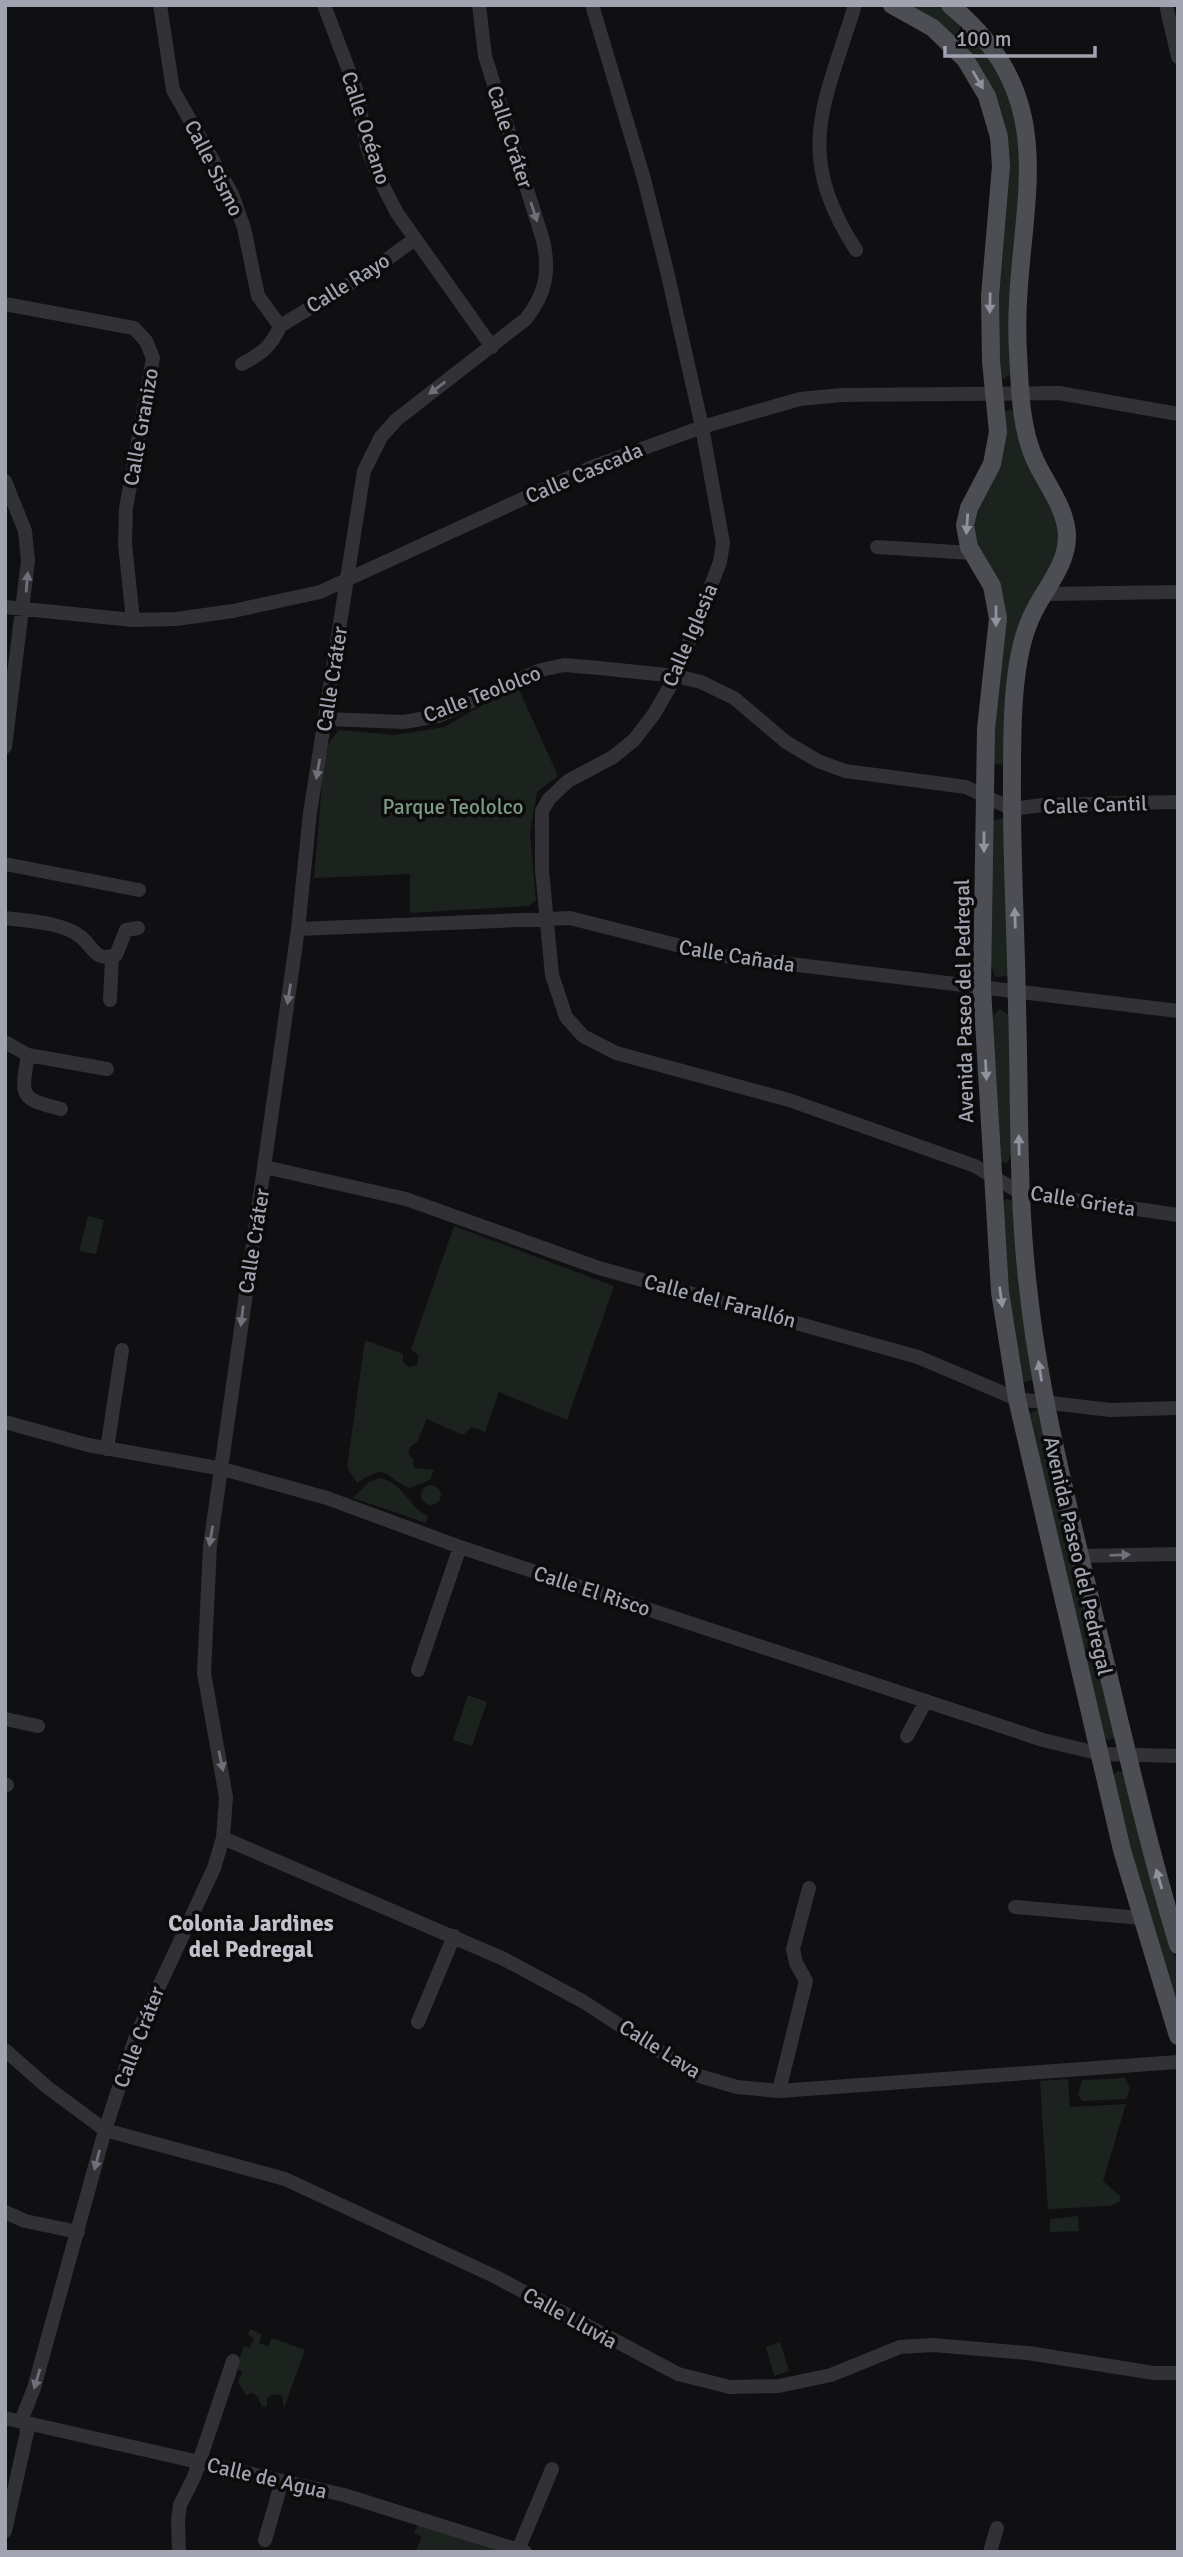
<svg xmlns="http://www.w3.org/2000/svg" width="1183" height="2557" viewBox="0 0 1183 2557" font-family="Signika,sans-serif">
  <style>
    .green { fill: #1c231e }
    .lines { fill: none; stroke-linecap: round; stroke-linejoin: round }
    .minor { stroke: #313136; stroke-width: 14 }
    .major { stroke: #4d4d54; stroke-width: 18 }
    .oneway { fill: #90929e }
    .oneway2 { fill: #6f707a }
    .labels { text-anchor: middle; stroke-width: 7; stroke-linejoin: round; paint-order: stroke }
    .street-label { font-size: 21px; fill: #a1a3b1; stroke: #0b0b0c }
    .park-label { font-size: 21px; fill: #799c82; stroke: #0b0b0c }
    .neighbourhood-label { font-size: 23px; font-weight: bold; fill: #c2c2cd; stroke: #0b0b0c }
  </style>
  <rect width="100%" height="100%" fill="#100f11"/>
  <path class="green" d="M909 5H937L959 22 982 46 1010 97 1022 150 1011 374 1004 379 997 376 999 107Z
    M1012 409 1059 524 1058 556 1027 610 1007 765 991 764 1003 619 972 539 974 511 1004 412Z
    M517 685 558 776 537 792 530 833 536 900 529 906 410 913V874L314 878 325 748 339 730 395 735 444 727Z
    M1003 818 1007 823 1008 976 995 977 991 965V828L992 821Z
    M1000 1009 1009 1015 1011 1154 1007 1163 1000 1162 993 1026V1015Z
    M1006 1199 1013 1201 1034 1372 1032 1380 1025 1382 1020 1378 1007 1297 1001 1203Z
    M88 1216 104 1220 96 1254 79 1251Z
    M454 1226 614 1286 567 1420 499 1392 485 1432 472 1427 463 1435 427 1419 417 1442 410 1447 408 1454 413 1459 414 1468 434 1470 430 1480 410 1488C383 1478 390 1461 357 1483L347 1467 365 1340 403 1354V1362L409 1367 417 1365 418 1355 411 1349Z
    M1038 1409 1045 1422 1115 1737 1110 1740 1103 1738 1028 1414Z
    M380 1478C403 1482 408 1507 428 1516L426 1523 353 1498 369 1482Z
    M421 1495a10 10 0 1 1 20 0a10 10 0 1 1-20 0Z
    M468 1695 487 1702 472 1746 453 1740Z
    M1118 1771 1124 1773 1178 1966V2012L1129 1848 1113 1775Z
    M1125 2078 1130 2088 1126 2099 1082 2101 1078 2094 1082 2080Z
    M1068 2079 1070 2107 1126 2104 1103 2181 1120 2196 1121 2201 1110 2206 1048 2209 1040 2081Z
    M1078 2216 1079 2231 1050 2232V2219Z
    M250 2329 262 2334 259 2343 268 2346 272 2338 305 2350 284 2408 282 2396 274 2394 267 2398V2406L262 2407 258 2397 252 2393 246 2395 238 2382 242 2372 236 2368 244 2346 250 2348 254 2338 248 2335Z
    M780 2342 789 2371 774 2376 766 2347Z
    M418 2525 500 2552H415L422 2537 414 2533Z"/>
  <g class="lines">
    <path class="minor" d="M160 5 173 90 232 194 244 228 258 296 280 326
      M324 5 357 92 367 147 379 178 397 213 492 347
      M592 5 644 179 667 271 702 427 723 543 720 562 676 676 654 714 634 740 613 757 568 781 549 799 542 811V870L552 975 566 1017 583 1036 616 1053 789 1100 975 1166 1019 1192 1178 1215
      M855 5C824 106 793 152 856 250
      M1166 5 1178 57
      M5 304 134 328 146 341 153 358 126 508 125 544 133 620
      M280 326 368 273 415 239
      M242 364C261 354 272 346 280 326
      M5 481 25 531 28 561 5 747
      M877 547 972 553
      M1045 594 1178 592
      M5 607 133 620 176 619 233 611 320 592 592 467 702 427 800 399 841 395 1059 393 1178 414
      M326 719 404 722 438 716 541 670 564 665 599 668 676 676 701 682 734 698 786 742 818 761 845 771 966 787 1012 809 1042 805 1178 802
      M5 864 139 890
      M5 918C27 921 63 922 81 937 94 948 95 962 116 955L126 930 138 928
      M298 929 570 918 716 955 1178 1011
      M110 1000 112 957
      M5 1042 28 1055 107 1069
      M28 1055C21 1096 19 1099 61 1109
      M265 1167 406 1199 599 1268 918 1357 1017 1399 1110 1410 1178 1408
      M5 1422 88 1445 223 1469 327 1498 460 1547 1043 1740 1101 1754 1178 1756
      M107 1449 122 1350
      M1080 1556 1178 1554
      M418 1670 460 1547
      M5 1719 38 1726
      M907 1736 926 1701
      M5 1784 7 1785
      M223 1838 504 1959 584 2002 696 2075 737 2087 779 2091 1178 2062
      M1015 1907 1141 1918
      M418 2022 454 1936
      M5 2050 47 2087 105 2130 285 2179 496 2277 678 2374 730 2387 779 2386 831 2375 900 2347 933 2345 1028 2353 1154 2373H1178
      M779 2091 806 1981 796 1963 793 1949 809 1888
      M5 2212 25 2221 78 2232
      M5 2418 344 2495 525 2552
      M5 2531 27 2432 23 2416 34 2388 105 2130 136 2036 214 1868 223 1838 226 1797 204 1673 210 1546 298 929 310 813 364 471 381 437 396 420 526 319C546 293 550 272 543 240L485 56 479 5
      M265 2540 282 2481
      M518 2550 552 2469
      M179 2552 178 2520 180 2505 194 2477 233 2361
      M990 2552 997 2528"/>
    <path class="major" d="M892 5 933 28 965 59 987 96 999 137 1001 166 990 296 991 361 998 432 992 464 969 508 965 525 969 547 992 586 998 618 986 729 982 988 1000 1292 1017 1399 1122 1850 1178 2036
      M950 5C1075 107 1010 218 1018 352 1020 388 1020 426 1035 460 1046 484 1065 506 1067 534 1068 569 1039 593 1028 625 1012 666 1012 730 1012 774 1011 852 1016 929 1017 1006 1020 1100 1017 1194 1028 1287 1040 1401 1070 1512 1096 1623 1122 1730 1146 1839 1178 1945"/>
  </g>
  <defs><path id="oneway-solid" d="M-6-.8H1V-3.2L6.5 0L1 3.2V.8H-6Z" transform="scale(1.75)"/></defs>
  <g class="oneway">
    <use href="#oneway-solid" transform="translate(978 80) rotate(60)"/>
    <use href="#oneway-solid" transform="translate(990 303) rotate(91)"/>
    <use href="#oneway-solid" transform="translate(967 524) rotate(94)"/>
    <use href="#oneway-solid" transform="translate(996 616) rotate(90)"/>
    <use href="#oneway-solid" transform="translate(984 842) rotate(90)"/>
    <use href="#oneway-solid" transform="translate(1015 918) rotate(-92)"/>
    <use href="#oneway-solid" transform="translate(986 1070) rotate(87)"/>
    <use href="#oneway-solid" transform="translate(1019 1145) rotate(-91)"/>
    <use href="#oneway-solid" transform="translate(1001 1297) rotate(82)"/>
    <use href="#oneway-solid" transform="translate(1040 1371) rotate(-99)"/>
    <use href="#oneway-solid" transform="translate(1159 1879) rotate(-106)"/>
  </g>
  <g class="oneway2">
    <use href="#oneway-solid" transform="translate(534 212) rotate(72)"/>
    <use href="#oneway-solid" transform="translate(437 388) rotate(143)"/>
    <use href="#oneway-solid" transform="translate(27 582) rotate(-85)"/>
    <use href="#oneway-solid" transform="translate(318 769) rotate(100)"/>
    <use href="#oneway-solid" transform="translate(289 994) rotate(99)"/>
    <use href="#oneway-solid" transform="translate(242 1316) rotate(97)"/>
    <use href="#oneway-solid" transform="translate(211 1536) rotate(99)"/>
    <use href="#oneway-solid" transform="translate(1120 1555) rotate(-2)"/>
    <use href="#oneway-solid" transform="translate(221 1761) rotate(78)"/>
    <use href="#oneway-solid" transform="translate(97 2160) rotate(105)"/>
    <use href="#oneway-solid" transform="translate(37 2379) rotate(107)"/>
  </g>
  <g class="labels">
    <g class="street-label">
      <text transform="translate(366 128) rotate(72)" y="7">Calle Océano</text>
      <text transform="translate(510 137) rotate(72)" y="7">Calle Cráter</text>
      <text transform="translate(214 168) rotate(63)" y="7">Calle Sismo</text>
      <text transform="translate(348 283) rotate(-32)" y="7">Calle Rayo</text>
      <text transform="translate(141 427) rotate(-80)" y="7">Calle Granizo</text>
      <text transform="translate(584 473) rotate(-23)" y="7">Calle Cascada</text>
      <text transform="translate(690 635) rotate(-67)" y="7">Calle Iglesia</text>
      <text transform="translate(332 679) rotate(-81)" y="7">Calle Cráter</text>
      <text transform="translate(482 694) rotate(-21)" y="7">Calle Teololco</text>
      <text transform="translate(1095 805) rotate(-2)" y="7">Calle Cantil</text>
      <text transform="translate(737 956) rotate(9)" y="7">Calle Cañada</text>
      <text transform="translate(964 1001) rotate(-91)" y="7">Avenida Paseo del Pedregal</text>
      <text transform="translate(1083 1201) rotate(9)" y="7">Calle Grieta</text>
      <text transform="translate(254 1241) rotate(-81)" y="7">Calle Cráter</text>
      <text transform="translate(720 1301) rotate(15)" y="7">Calle del Farallón</text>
      <text transform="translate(1078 1556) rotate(77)" y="7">Avenida Paseo del Pedregal</text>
      <text transform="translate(592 1591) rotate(18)" y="7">Calle El Risco</text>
      <text transform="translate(139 2037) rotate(-69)" y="7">Calle Cráter</text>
      <text transform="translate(660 2049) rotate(32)" y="7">Calle Lava</text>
      <text transform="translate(570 2318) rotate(29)" y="7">Calle Lluvia</text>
      <text transform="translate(267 2478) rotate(13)" y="7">Calle de Agua</text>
    </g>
    <g class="park-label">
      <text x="453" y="814">Parque Teololco</text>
    </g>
    <g class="neighbourhood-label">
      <text x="251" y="1931">Colonia Jardines<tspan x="251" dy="26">del Pedregal</tspan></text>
    </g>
  </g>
  <rect width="1183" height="2557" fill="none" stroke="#a1a3b1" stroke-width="14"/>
  <path d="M945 46v10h150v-10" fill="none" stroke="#a1a3b1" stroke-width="3.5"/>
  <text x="956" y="46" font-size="21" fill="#a1a3b1" stroke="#0b0b0c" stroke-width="5" paint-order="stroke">100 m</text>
</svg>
